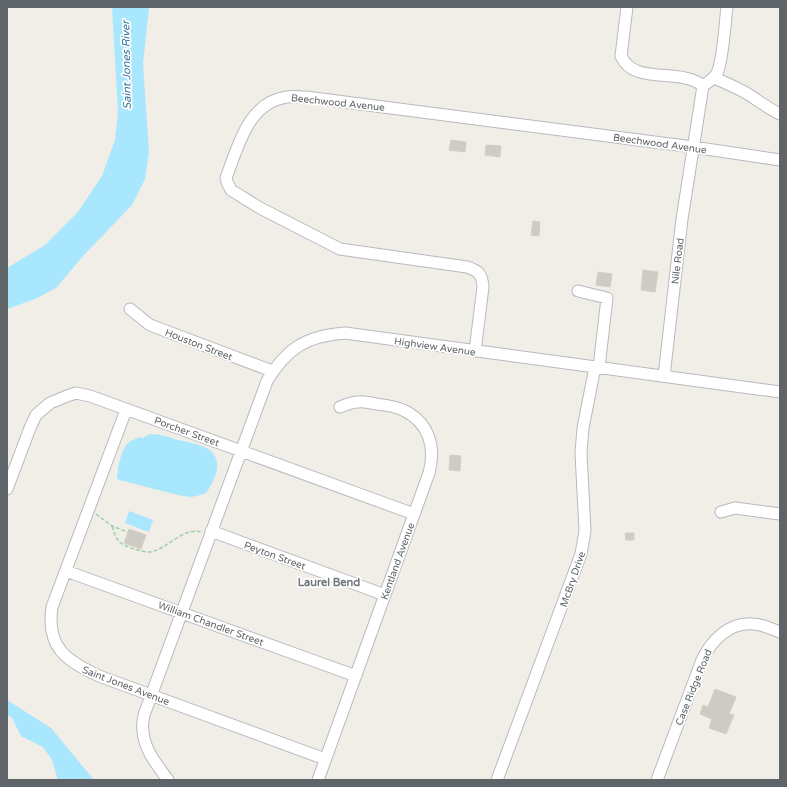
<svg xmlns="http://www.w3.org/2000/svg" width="787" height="787" viewBox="0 0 787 787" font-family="'Varela Round',sans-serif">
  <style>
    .water { fill: #a9e7ff }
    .building { fill: #cecac6; stroke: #d6cec5 }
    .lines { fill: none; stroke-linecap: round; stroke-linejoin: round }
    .minor-casing { stroke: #b7babe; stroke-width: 13 }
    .path { stroke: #9fd1a6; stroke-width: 1.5; stroke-dasharray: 4 2; stroke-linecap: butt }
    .minor { stroke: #fff; stroke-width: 11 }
    .labels { text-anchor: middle; stroke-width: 3.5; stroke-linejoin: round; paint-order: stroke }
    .street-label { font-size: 10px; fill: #5e6467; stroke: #fff }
    .water-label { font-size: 11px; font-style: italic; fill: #38789a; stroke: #fff }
    .neighbourhood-label { font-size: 11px; font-weight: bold; fill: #6f767a; stroke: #fff }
  </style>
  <rect width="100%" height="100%" fill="#f1ede7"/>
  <path class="water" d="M112 7H149L143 64 149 152 145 179 132 205 83 256 56 288 35 299 7 309V268L45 245 78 212 102 176 115 140 118 112Z
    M150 434C160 434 169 437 178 440 188 442 199 444 208 449 225 460 215 481 206 493L197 496 190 497 178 495 119 480 117 478C118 468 120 451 128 443 131 440 136 439 140 437L143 438Z
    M129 511 153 520 149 532 125 523Z
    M7 700 51 728 94 780H58L52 760 43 747 21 736 12 718 7 715Z"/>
  <path class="building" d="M451 140 466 142 465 152 449 150Z
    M486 145 501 146 500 157 485 155Z
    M533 221 540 222 539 236 531 235Z
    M643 270 658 272 655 292 641 290Z
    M598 272 612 274 610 287 596 285Z
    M450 455 461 456 460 471 449 470Z
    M129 529 146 535 141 549 124 543Z
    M625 533H634V540H626Z
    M715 689 736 697 729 714 734 715 726 734 709 728 712 719 700 714 703 705 708 707Z"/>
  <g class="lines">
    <defs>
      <path id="minor" d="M627 7 621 56C634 86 681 67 703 86 708 82 714 79 717 73 723 62 725 22 727 7
        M714 78C726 83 739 88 751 96 760 102 769 109 780 114
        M578 291 607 298 599 367
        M130 309 150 325 272 371
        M475 351 483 287C482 274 479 271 467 267L340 249 260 208 231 190 227 182 226 178C238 147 248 102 287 97 293 96 300 97 306 97L693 147 780 160
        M664 376 682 219 703 86
        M126 410 52 607C46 648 66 660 99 676L325 759
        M7 489 30 428 36 415 50 403 67 396 76 393 90 396 414 514
        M721 512 735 508 780 514
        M211 531 385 595
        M66 571 356 676
        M168 780C158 766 144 750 143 731 142 726 143 720 144 715L267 381C287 348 306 336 345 333L780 392
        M318 780 429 473C436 447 429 422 403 410 395 406 385 405 376 404 371 403 363 401 358 402 352 402 345 405 340 407
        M497 780 581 554 585 531 581 453 583 428 595 367
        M657 780 702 660C711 641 729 622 753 624 762 624 771 629 780 632"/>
    </defs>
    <use href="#minor" class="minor-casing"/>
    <path class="path" d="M96 514 112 526 125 531
      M112 526C116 540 118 543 131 548 138 550 143 552 150 552 168 549 182 527 202 532"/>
    <use href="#minor" class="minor"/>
  </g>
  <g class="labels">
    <g class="street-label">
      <text transform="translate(338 102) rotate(6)" y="4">Beechwood Avenue</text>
      <text transform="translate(660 143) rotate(8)" y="4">Beechwood Avenue</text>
      <text transform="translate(677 261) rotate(-83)" y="4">Nile Road</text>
      <text transform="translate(199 344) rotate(21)" y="4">Houston Street</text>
      <text transform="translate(435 346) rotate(8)" y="4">Highview Avenue</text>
      <text transform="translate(187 431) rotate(20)" y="4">Porcher Street</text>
      <text transform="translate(275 555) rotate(20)" y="4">Peyton Street</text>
      <text transform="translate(397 561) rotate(-70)" y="4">Kentland Avenue</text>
      <text transform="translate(572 579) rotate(-71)" y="4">McBry Drive</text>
      <text transform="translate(211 623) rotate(20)" y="4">William Chandler Street</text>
      <text transform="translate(126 685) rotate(21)" y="4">Saint Jones Avenue</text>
      <text transform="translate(693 687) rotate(-68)" y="4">Case Ridge Road</text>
    </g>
    <g class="water-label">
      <text transform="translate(126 65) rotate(-91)" y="4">Saint Jones River</text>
    </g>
    <g class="neighbourhood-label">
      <text x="329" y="586">Laurel Bend</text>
    </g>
  </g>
  <rect width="787" height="787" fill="none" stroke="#5e6467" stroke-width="16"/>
</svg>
